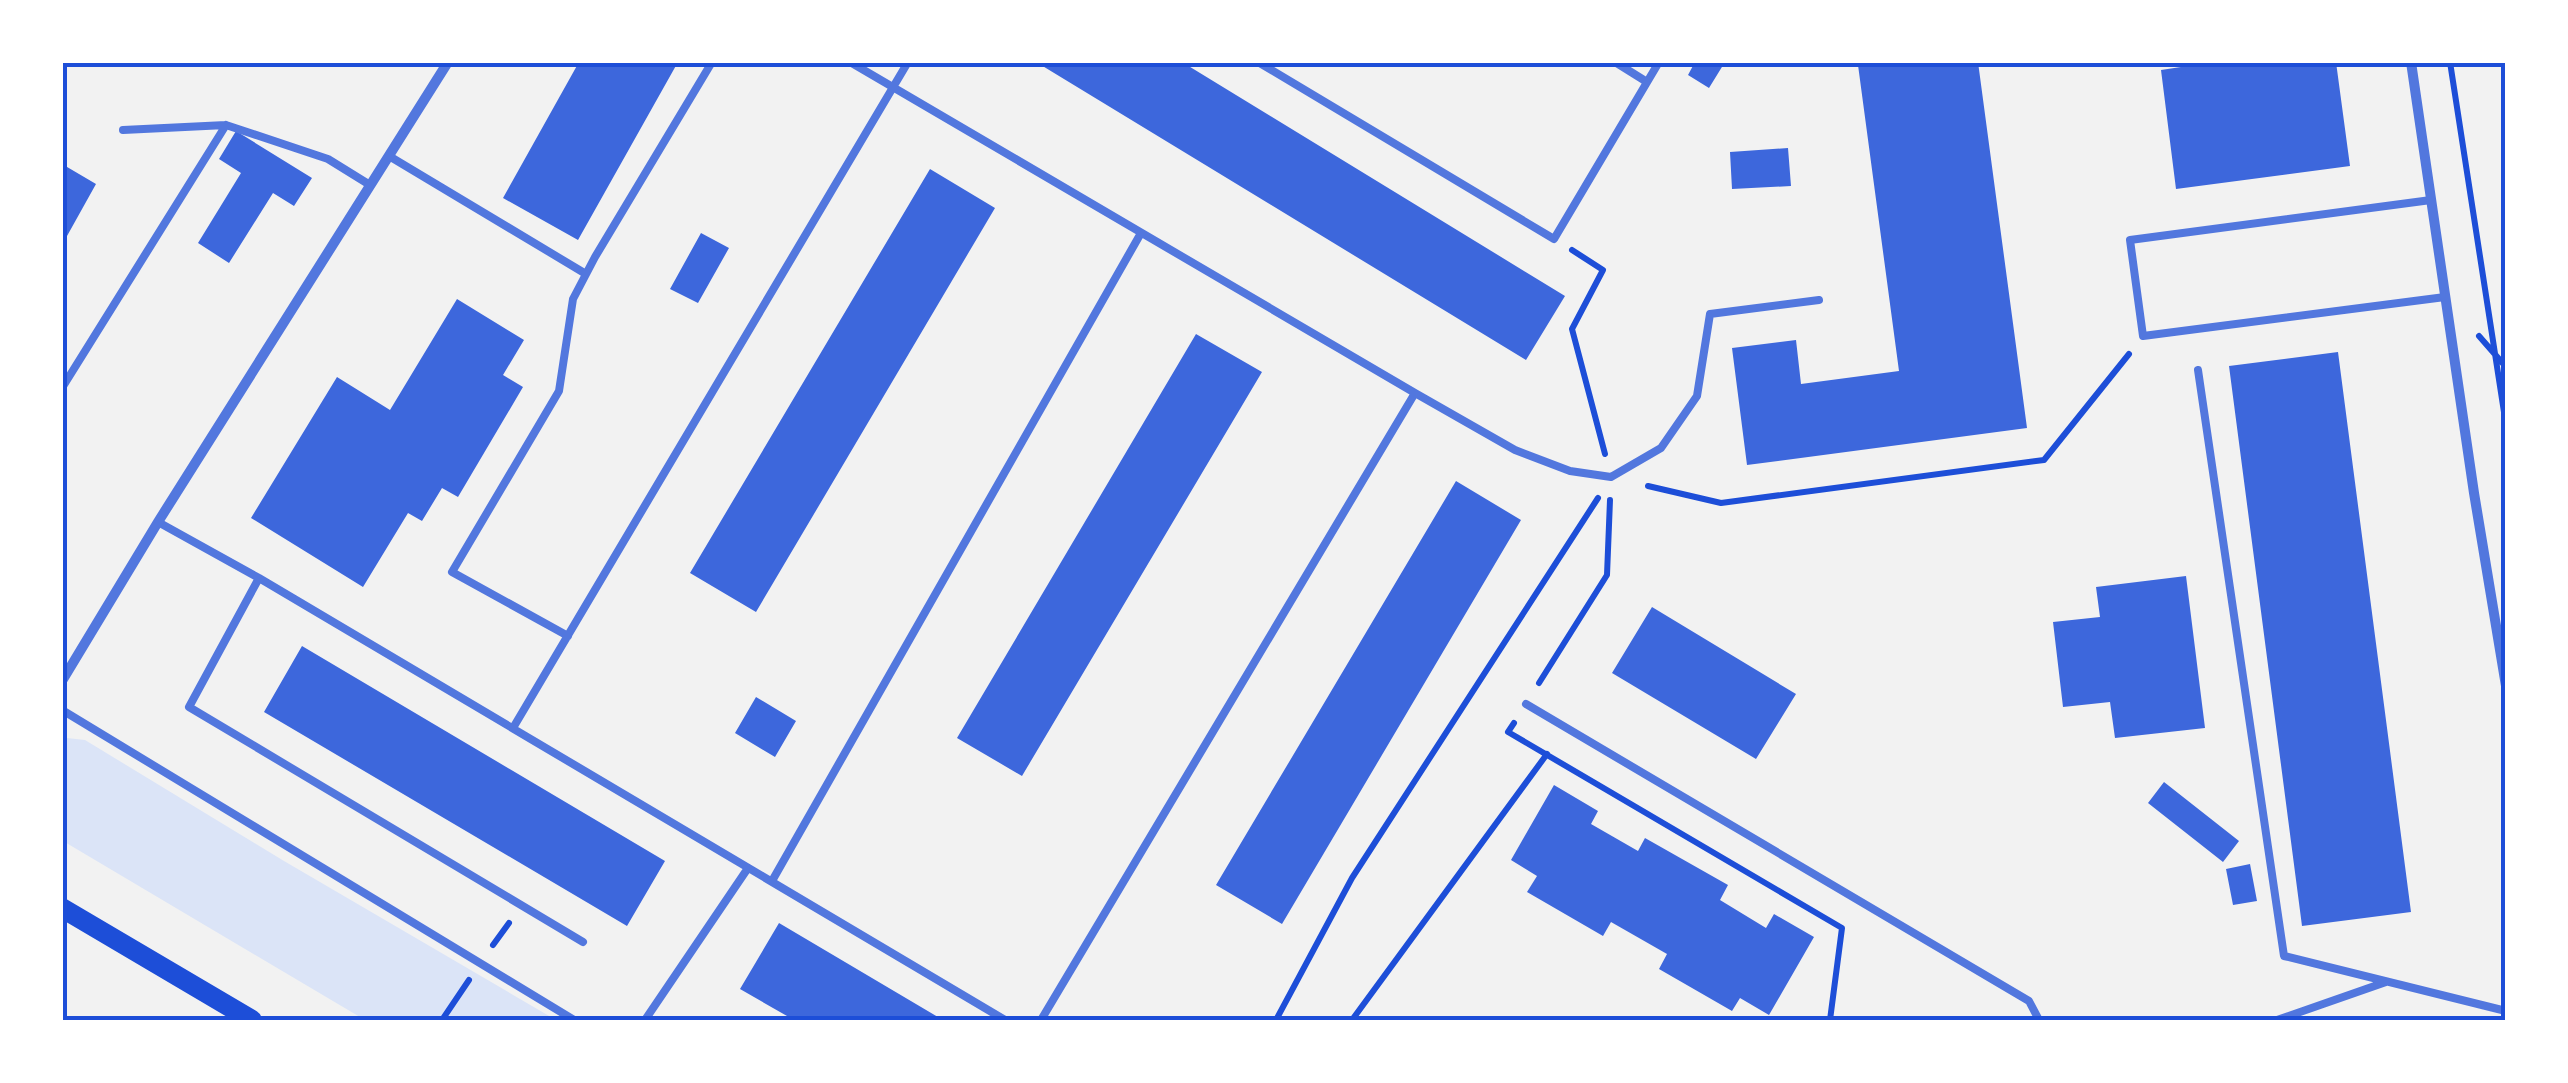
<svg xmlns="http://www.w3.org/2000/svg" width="2568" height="1083" viewBox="0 0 2568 1083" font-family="'DejaVu Sans',sans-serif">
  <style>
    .green { fill: #dbe4f7 }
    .building { fill: #3d67dc }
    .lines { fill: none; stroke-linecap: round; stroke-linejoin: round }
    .path { stroke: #1d4ed8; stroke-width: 6 }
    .service { stroke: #5277de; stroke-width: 8 }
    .minor { stroke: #5277de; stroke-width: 10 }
    .secondary { stroke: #1d4ed8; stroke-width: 20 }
    .neatline { fill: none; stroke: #1d4ed8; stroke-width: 4 }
  </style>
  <rect width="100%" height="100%" fill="#f2f2f2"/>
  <path class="green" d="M67 738 85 740 284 861 556 1020H365L63 841V740Z"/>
  <path class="building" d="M579 62H678L578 240 503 198Z
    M1036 62H1182L1565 296 1526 360Z
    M1695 62H1725L1709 88 1688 75Z
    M1875 62H1978L2027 428 1747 465 1732 348 1796 340 1801 384 1899 371 1858 65Z
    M2214 62H2336L2350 166 2176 189 2161 70Z
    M236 131 312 178 294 206 273 193 229 263 198 243 241 173 219 159Z
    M1788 148 1791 186 1732 189 1730 152Z
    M62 164 96 184 62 245Z
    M930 169 995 208 756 612 690 573Z
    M701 233 729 248 698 303 670 289Z
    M457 299 524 340 503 375 523 387 458 497 442 488 422 521 408 513 363 587 251 518 337 377 390 410Z
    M1196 334 1262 372 1022 776 957 738Z
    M2338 352 2411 912 2302 926 2229 366Z
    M1456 481 1521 520 1282 924 1216 885Z
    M2186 576 2205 728 2115 738 2110 702 2063 707 2053 622 2100 617 2096 587Z
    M1652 607 1796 694 1756 759 1612 673Z
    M302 646 665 861 627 926 264 712Z
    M756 697 796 721 775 757 735 733Z
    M2164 782 2239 841 2223 862 2148 803Z
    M1554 785 1598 811 1591 824 1638 851 1645 838 1728 885 1720 900 1766 928 1774 914 1814 937 1769 1015 1740 998 1732 1011 1659 969 1667 954 1611 922 1603 936 1527 892 1537 876 1511 860Z
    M2250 864 2257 901 2233 905 2226 869Z
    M779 923 943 1020H794L740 989Z"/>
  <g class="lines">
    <path class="path" d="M2450 62 2506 425
      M1572 250 1603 270 1572 329 1605 454
      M2479 336 2506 367
      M1648 486 1721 503 2044 460 2129 354
      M1539 683 1607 575 1610 500
      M1514 723 1508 732 1842 928 1830 1020
      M493 945 509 923
      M442 1020 469 980
      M1276 1020 1352 878 1598 498
      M1352 1020 1547 754"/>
    <path class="service" d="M850 62 1415 393
      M1258 62 1554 239 1659 62
      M1615 62 1647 82
      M123 130 226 125 328 159 370 185
      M389 156 586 274
      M2431 200 2130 240 2143 336 2445 297
      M2198 370 2284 956 2506 1011
      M62 388 226 125
      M158 522 259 578 1005 1020
      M259 578 189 707 583 942
      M568 636 452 572 559 391 573 299 595 257 712 62
      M1526 704 2029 1001 2039 1020
      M62 710 574 1020
      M513 728 908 62
      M772 881 1141 233
      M645 1020 748 868
      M1041 1020 1415 393 1515 450 1570 471 1611 477 1661 448 1697 396 1710 314 1819 300
      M2277 1020 2386 982"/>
    <path class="minor" d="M2411 62 2474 493 2506 686
      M62 681 158 522 448 62"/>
    <path class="secondary" d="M62 908 252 1020"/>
  </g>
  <rect width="2568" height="1083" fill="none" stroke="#ffffff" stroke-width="130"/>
  <rect x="65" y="65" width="2438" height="953" class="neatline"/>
</svg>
